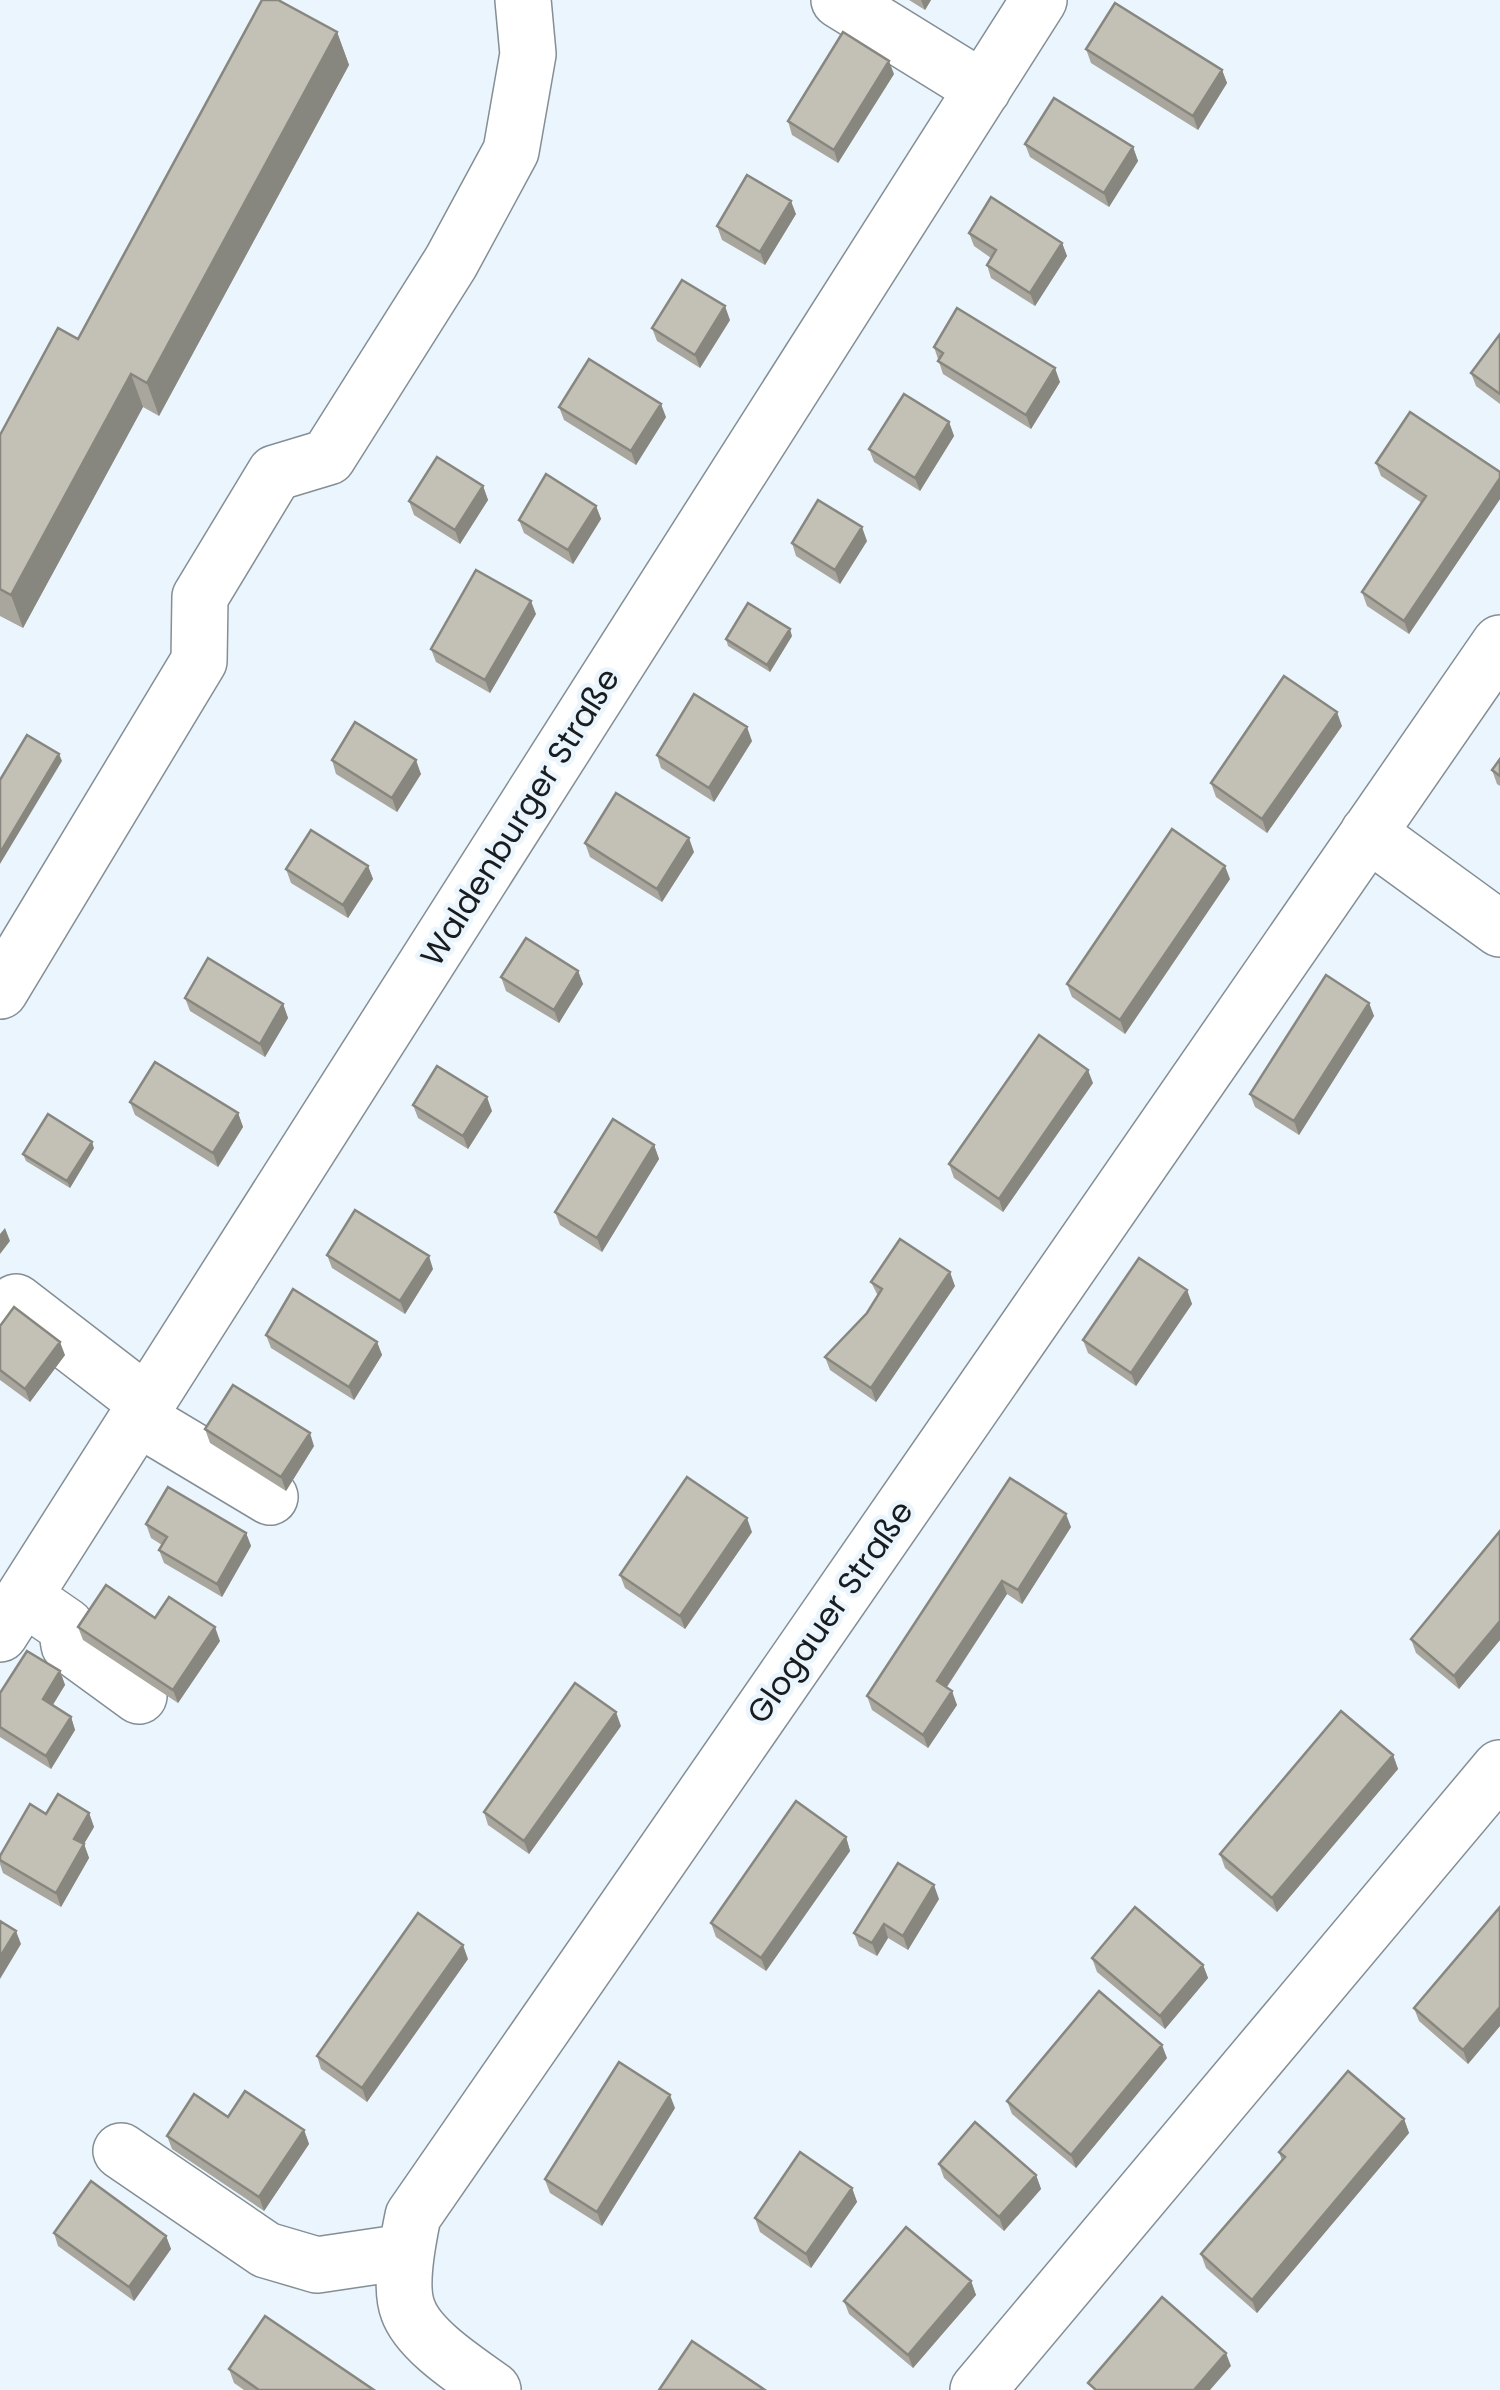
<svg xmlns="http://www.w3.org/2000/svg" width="1500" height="2390" viewBox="0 0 1500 2390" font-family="Poppins,sans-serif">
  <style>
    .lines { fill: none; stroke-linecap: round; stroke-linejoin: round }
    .minor-casing { stroke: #848e95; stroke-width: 58 }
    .minor { stroke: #fff; stroke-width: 55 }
    .wall { fill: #a8a69d }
    .shaded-wall { fill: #88877f }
    .building { fill: #c3c1b6; stroke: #88877f; stroke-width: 2.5 }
    .labels { text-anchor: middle; stroke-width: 9; stroke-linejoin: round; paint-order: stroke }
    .street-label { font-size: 32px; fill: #191d20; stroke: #eaf5fd }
  </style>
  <rect width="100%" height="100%" fill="#eaf5fd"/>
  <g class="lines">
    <defs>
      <path id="minor" d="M839 0 983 89
        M1368 833 1500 929
        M0 991 199 661 200 597 275 473 328 457 451 262 511 151 528 54 523 0
        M16 1302 147 1403
        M138 1418 270 1497
        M24 1597 66 1626 69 1645 139 1696
        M0 1634 1039 0
        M121 2151 266 2250 317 2265 405 2252
        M493 2390C467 2371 419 2341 408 2310 399 2287 408 2240 413 2216L1500 643
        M978 2390 1500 1768"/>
    </defs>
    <use href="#minor" class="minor-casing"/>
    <use href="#minor" class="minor"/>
  </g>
  <path class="wall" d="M909 0H931L925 10Z
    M337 32 349 65 159 416 143 407 23 628 0 616V435L78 339Z
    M1086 49 1222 70 1227 83 1198 130 1091 63Z
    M894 74 838 163 792 135 788 121Z
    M1025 144 1133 147 1138 161 1109 207 1030 157Z
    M796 214 765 265 722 240 717 226Z
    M969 233 1062 243 1067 256 1035 306 991 278 987 265 991 258 974 246Z
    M730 320 700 368 657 341 652 328Z
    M1500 334V404L1476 386 1471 373Z
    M934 347 1060 382 1031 429 943 374Z
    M559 407 666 417 636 465 564 420Z
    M949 422 954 436 920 491 874 462 869 449Z
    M1376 463 1500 472V499L1409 634 1367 606 1362 592 1422 503 1381 476Z
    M483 486 488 500 460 544 414 515 409 501Z
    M596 506 601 519 573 564 524 533 519 520Z
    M867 541 840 584 796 556 792 543Z
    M536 614 490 693 436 662 431 649Z
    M792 636 770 672 728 646 726 639Z
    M1342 726 1267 833 1216 797 1211 783Z
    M752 741 714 802 661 768 657 755Z
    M1500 759V786L1497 784 1492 770Z
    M332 760 421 774 397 812 336 774Z
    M585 843 694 852 662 902 590 857Z
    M368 866 373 879 348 918 291 883 286 869Z
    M1230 879 1125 1034 1072 997 1067 984Z
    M578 971 583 984 559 1023 506 991 501 977Z
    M185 998 283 1004 288 1018 265 1057 190 1011Z
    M1369 1003 1374 1016 1299 1135 1255 1107 1250 1094Z
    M1093 1083 1003 1212 954 1178 949 1164Z
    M130 1102 238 1113 243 1127 218 1167 135 1115Z
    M413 1105 492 1111 468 1149 418 1118Z
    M654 1145 659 1159 602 1252 560 1225 555 1212Z
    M94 1148 70 1188 26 1161 23 1154Z
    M327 1255 433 1269 405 1314 332 1268Z
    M871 1282 955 1286 876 1402 830 1370 825 1357 867 1313 878 1296Z
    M1187 1290 1192 1304 1136 1386 1088 1353 1083 1340Z
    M0 1326 65 1355 30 1402 0 1380Z
    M266 1335 377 1342 382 1355 354 1400 271 1348Z
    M205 1429 314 1446 286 1491 210 1443Z
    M1010 1478 1071 1527 1022 1604 1007 1594 947 1687 957 1705 928 1748 872 1710 867 1696Z
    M146 1524 246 1533 251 1546 222 1597 164 1563 159 1550 162 1545 151 1538Z
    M1500 1531V1640L1459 1689 1416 1653 1411 1639Z
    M752 1532 685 1629 625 1588 620 1575Z
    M155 1618 220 1641 178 1703 83 1640 78 1627Z
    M60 1671 65 1685 52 1705 71 1717 75 1730 51 1769 0 1737V1693Z
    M621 1726 529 1854 488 1825 484 1812Z
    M1393 1755 1398 1769 1277 1912 1225 1868 1220 1854Z
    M89 1813 94 1827 84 1844 89 1858 61 1907 3 1873 0 1864V1856L46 1814Z
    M846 1837 850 1851 766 1971 716 1937 711 1923Z
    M939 1899 908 1950 888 1938 877 1956 859 1946 854 1933Z
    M1500 1907V2026L1468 2064 1419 2021 1414 2008Z
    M1092 1958 1203 1965 1208 1978 1165 2029 1097 1972Z
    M468 1959 367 2102 321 2069 317 2056Z
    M1167 2058 1076 2168 1012 2114 1007 2101Z
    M675 2108 602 2226 550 2193 545 2180Z
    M228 2117 304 2130 309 2144 264 2211 172 2149 167 2136Z
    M1404 2119 1409 2133 1257 2313 1206 2268 1201 2254 1282 2161 1279 2152Z
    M939 2164 1036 2175 1041 2189 1004 2231 944 2178Z
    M852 2188 857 2202 811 2268 760 2232 755 2218Z
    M54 2233 166 2236 171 2249 134 2301 58 2246Z
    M971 2281 976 2295 913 2368 849 2314 844 2301Z
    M229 2369 374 2390H244L234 2383Z"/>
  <path class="shaded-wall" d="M921 0H931L925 10Z
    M337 32 349 65 159 416 147 383Z
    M889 61 894 74 838 163 834 150Z
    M1222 70 1227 83 1198 130 1193 116Z
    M1133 147 1138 161 1109 207 1104 193Z
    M791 201 796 214 765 265 760 252Z
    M1062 243 1067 256 1035 306 1030 293Z
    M725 306 730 320 700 368 695 355Z
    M1055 368 1060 382 1031 429 1026 415Z
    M131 374 143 407 23 628 11 595Z
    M661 404 666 417 636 465 631 451Z
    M949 422 954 436 920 491 915 478Z
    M1500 478V499L1409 634 1404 621Z
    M483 486 488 500 460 544 455 530Z
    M596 506 601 519 573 564 568 550Z
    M862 527 867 541 840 584 835 570Z
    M531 601 536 614 490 693 485 680Z
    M790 629 792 636 770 672 767 665Z
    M1337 712 1342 726 1267 833 1262 819Z
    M747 727 752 741 714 802 709 788Z
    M59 754 62 761 0 864V853Z
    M416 760 421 774 397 812 392 798Z
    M689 838 694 852 662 902 657 889Z
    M368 866 373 879 348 918 343 905Z
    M1225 866 1230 879 1125 1034 1120 1020Z
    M578 971 583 984 559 1023 554 1010Z
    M1369 1003 1374 1016 1299 1135 1294 1121Z
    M283 1004 288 1018 265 1057 260 1044Z
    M1088 1070 1093 1083 1003 1212 999 1199Z
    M487 1097 492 1111 468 1149 463 1136Z
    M238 1113 243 1127 218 1167 213 1153Z
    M92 1142 94 1148 70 1188 67 1181Z
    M654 1145 659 1159 602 1252 597 1238Z
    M5 1228 10 1241 0 1254V1234Z
    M429 1256 433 1269 405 1314 400 1301Z
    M950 1272 955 1286 876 1402 871 1388Z
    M1187 1290 1192 1304 1136 1386 1131 1373Z
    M60 1342 65 1355 30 1402 25 1389Z
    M377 1342 382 1355 354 1400 349 1387Z
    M310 1433 314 1446 286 1491 281 1477Z
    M1066 1514 1071 1527 1022 1604 1018 1590Z
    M747 1518 752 1532 685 1629 680 1616Z
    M246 1533 251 1546 222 1597 217 1584Z
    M1002 1581 1007 1594 942 1694 937 1681Z
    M1500 1621V1640L1459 1689 1454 1676Z
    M215 1627 220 1641 178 1703 173 1690Z
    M60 1671 65 1685 48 1713 43 1699Z
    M952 1691 957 1705 928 1748 923 1735Z
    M616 1712 621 1726 529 1854 524 1841Z
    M71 1717 75 1730 51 1769 46 1756Z
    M1393 1755 1398 1769 1277 1912 1272 1898Z
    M89 1813 94 1827 79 1852 74 1839Z
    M846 1837 850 1851 766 1971 761 1958Z
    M84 1844 89 1858 61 1907 56 1893Z
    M934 1885 939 1899 908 1950 903 1936Z
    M884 1924 888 1938 877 1956 872 1943Z
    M16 1931 21 1944 0 1979V1957Z
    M463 1945 468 1959 367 2102 362 2088Z
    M1203 1965 1208 1978 1165 2029 1160 2016Z
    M1500 2007V2026L1468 2064 1463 2050Z
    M1162 2045 1167 2058 1076 2168 1071 2155Z
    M670 2095 675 2108 602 2226 597 2212Z
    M1404 2119 1409 2133 1257 2313 1252 2300Z
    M304 2130 309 2144 264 2211 259 2197Z
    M1036 2175 1041 2189 1004 2231 999 2217Z
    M852 2188 857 2202 811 2268 806 2254Z
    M166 2236 171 2249 134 2301 129 2287Z
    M971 2281 976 2295 913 2368 908 2355Z
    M1226 2353 1231 2366 1210 2390H1194Z"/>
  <path class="building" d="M262 0H278L337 32 147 383 131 374 11 595 0 589V435L58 328 78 339Z
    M1115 3 1222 70 1193 116 1086 49Z
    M843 32 889 61 834 150 788 121Z
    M1054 98 1133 147 1104 193 1025 144Z
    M747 175 791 201 760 252 717 226Z
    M991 197 1062 243 1030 293 987 265 996 250 969 233Z
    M682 280 725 306 695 355 652 328Z
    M957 308 1055 368 1026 415 938 361 943 353 934 347Z
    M1500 334V394L1471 373Z
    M589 359 661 404 631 451 559 407Z
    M904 394 949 422 915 478 869 449Z
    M1410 412 1500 472V478L1404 621 1362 592 1426 496 1376 463Z
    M437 457 483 486 455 530 409 501Z
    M546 474 596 506 568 550 519 520Z
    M818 500 862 527 835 570 792 543Z
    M476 570 531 601 485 680 431 649Z
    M748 603 790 629 767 665 726 639Z
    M1284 676 1337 712 1262 819 1211 783Z
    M694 694 747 727 709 788 657 755Z
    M355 722 416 760 392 798 332 760Z
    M27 735 59 754 0 853V780Z
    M1500 759V776L1492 770Z
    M616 793 689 838 657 889 585 843Z
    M1172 829 1225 866 1120 1020 1067 984Z
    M311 830 368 866 343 905 286 869Z
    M526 938 578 971 554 1010 501 977Z
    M208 958 283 1004 260 1044 185 998Z
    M1326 975 1369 1003 1294 1121 1250 1094Z
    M1039 1035 1088 1070 999 1199 949 1164Z
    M155 1062 238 1113 213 1153 130 1102Z
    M437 1066 487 1097 463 1136 413 1105Z
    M48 1114 92 1142 67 1181 23 1154Z
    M613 1119 654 1145 597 1238 555 1212Z
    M355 1210 429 1256 400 1301 327 1255Z
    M900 1239 950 1272 871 1388 825 1357 867 1313 882 1289 871 1282Z
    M1139 1258 1187 1290 1131 1373 1083 1340Z
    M293 1289 377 1342 349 1387 266 1335Z
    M14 1307 60 1342 25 1389 0 1370V1326Z
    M233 1385 310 1433 281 1477 205 1429Z
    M687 1477 747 1518 680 1616 620 1575Z
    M1010 1478 1066 1514 1018 1590 1002 1581 937 1681 952 1691 923 1735 867 1696Z
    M168 1487 246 1533 217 1584 159 1550 167 1537 146 1524Z
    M1500 1531V1621L1454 1676 1411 1639Z
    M106 1585 155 1618 169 1597 215 1627 173 1690 78 1627Z
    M27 1651 60 1671 43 1699 71 1717 46 1756 0 1727V1693Z
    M575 1683 616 1712 524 1841 484 1812Z
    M1341 1711 1393 1755 1272 1898 1220 1854Z
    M58 1794 89 1813 74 1839 84 1844 56 1893 0 1860V1856L30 1804 46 1814Z
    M796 1801 846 1837 761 1958 711 1923Z
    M898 1863 934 1885 903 1936 884 1924 872 1943 854 1933Z
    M1135 1907 1203 1965 1160 2016 1092 1958Z
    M1500 1907V2007L1463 2050 1414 2008Z
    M418 1913 463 1945 362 2088 317 2056Z
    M0 1921 16 1931 0 1957Z
    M1099 1991 1162 2045 1071 2155 1007 2101Z
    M619 2062 670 2095 597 2212 545 2179Z
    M1348 2071 1404 2119 1252 2300 1201 2254 1285 2157 1279 2152Z
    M245 2091 304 2130 259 2197 167 2136 194 2094 228 2117Z
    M975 2122 1036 2175 999 2217 939 2164Z
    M800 2152 852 2188 806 2254 755 2218Z
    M91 2181 166 2236 129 2287 54 2233Z
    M906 2227 971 2281 908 2355 844 2301Z
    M1162 2297 1226 2353 1194 2390H1096L1088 2383Z
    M265 2316 374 2390H259L229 2369Z
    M692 2341 765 2390H659Z"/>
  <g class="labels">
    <g class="street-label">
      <text transform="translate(520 817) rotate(-58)" y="11">Waldenburger Straße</text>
      <text transform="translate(830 1612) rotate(-55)" y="11">Glogauer Straße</text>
    </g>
  </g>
</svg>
